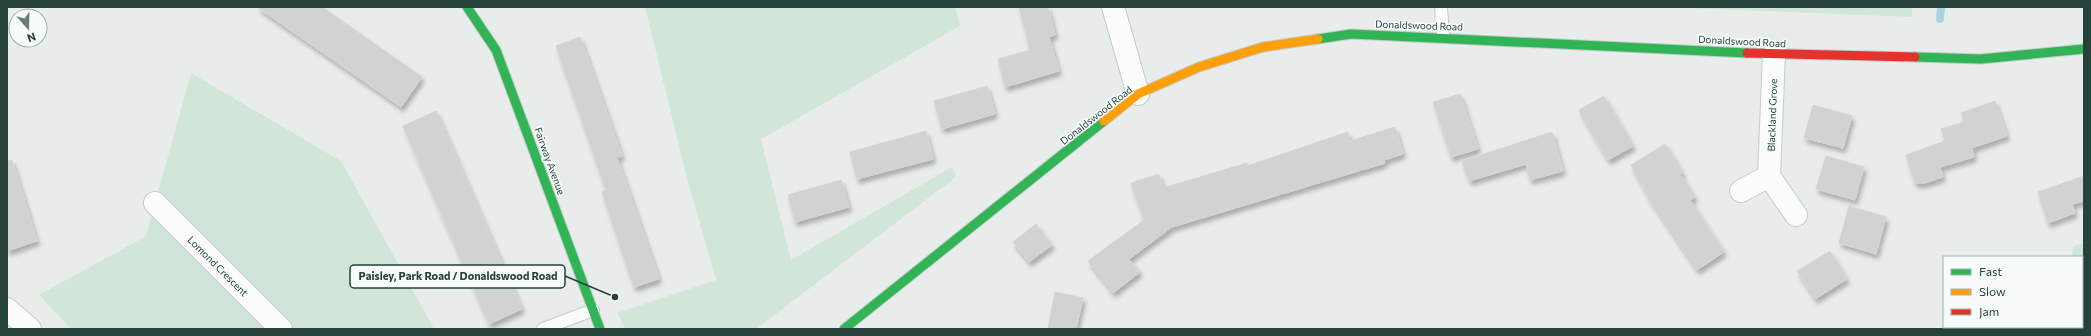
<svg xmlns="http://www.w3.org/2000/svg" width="2091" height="336" viewBox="0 0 2091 336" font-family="Commissioner,sans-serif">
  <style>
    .green { fill: #d1e6d8 }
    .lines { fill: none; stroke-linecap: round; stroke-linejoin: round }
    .stream { stroke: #a9d4db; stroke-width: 8 }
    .building { fill: #cfd4d2; stroke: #d1d6d4; filter: url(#shadow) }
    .lane-casing { stroke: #c5cac8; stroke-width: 14 }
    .street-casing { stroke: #c5cac8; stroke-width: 24 }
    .fast-casing { stroke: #c3cbc8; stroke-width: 11 }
    .slow-casing { stroke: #c3cbc8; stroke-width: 11 }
    .jam-casing { stroke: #c3cbc8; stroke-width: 11 }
    .lane { stroke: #fcfcfc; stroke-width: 12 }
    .street { stroke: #fcfcfc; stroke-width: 22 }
    .fast { stroke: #30b455; stroke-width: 9 }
    .slow { stroke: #ff9f0a; stroke-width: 9 }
    .jam { stroke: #e5322d; stroke-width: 9 }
    .labels { text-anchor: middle; stroke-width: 3.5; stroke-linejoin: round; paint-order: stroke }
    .street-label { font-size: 10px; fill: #24423a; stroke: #f7fbf9 }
    .leader { fill: none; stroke: #24423a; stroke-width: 1.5 }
    .callout-dot { fill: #24423a; stroke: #f7fbf9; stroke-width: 1.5 }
    .callout { fill: #f7fbf9; stroke: #24423a; stroke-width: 1.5 }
    .callout-label { font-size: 11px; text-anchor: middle; font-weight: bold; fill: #24423a }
  </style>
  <defs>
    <filter id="shadow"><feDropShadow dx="2.5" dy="4.5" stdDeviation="2" flood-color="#0004"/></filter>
  </defs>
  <rect width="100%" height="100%" fill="#e8edeb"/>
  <path class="green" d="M645 7H955L960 26 761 139 791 260 952 167 956 177 756 329H625L617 313 716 280 688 182Z
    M1664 7H1912V17Z
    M191 73 341 161 434 329H71L39 295 146 236Z
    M2084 243V329H2070L2069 327H2082V257H2072L2073 246Z"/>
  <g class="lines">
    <path class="stream" d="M1940 19 1941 7"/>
  </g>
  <path class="building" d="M257 7H322L422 77 401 107Z
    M1019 7H1048L1055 35 1049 37 1059 71 1005 87 998 59 1030 50Z
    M580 37 622 156 617 158 659 279 634 287 602 192 606 190 556 46Z
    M987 86 995 114 942 129 934 101Z
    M1460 94 1478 149 1451 157 1433 102Z
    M1604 96 1633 146 1608 160 1579 110Z
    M1995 101 2007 136 1972 148 1974 157 1940 167 1943 177 1924 183H1915L1906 155 1945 141 1941 129 1964 122 1961 113Z
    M1813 105 1852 116 1843 148 1804 138Z
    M436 111 522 309 489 324 403 126Z
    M1395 127 1403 154 1384 160 1385 163 1172 227 1129 259 1140 272 1113 293 1088 261 1144 220 1131 183 1159 174 1163 188 1247 163V166L1348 132 1350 141Z
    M926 131 933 159 857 179 850 152Z
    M1552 132 1563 171 1530 180 1526 164 1469 181 1462 161Z
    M1665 144 1683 173 1680 174 1695 197 1690 200 1724 252 1697 270 1652 203 1631 165Z
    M1826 156 1864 167 1855 200 1816 189Z
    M12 160 37 241 7 251V161Z
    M2084 176V201L2072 204 2075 213 2048 223 2038 192Z
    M841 180 849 207 795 222 788 195Z
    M1849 206 1886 217 1876 254 1839 243Z
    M1036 224 1052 245 1029 262 1013 242Z
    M1830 251 1847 279 1815 299 1797 271Z
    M1055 292 1083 298 1076 329H1048Z"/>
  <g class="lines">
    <defs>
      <path id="lane" d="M1441 7 1443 37
        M543 329 593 310"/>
      <path id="street" d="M1113 7 1138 94
        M1774 54 1769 176 1796 215
        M1741 191 1769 176
        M155 203 281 329
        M7 309 30 329"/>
      <path id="fast" d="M467 7 496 50 600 329
        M1318 39 1351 34 1747 53
        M1915 57 1981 59 2084 49
        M844 329 1104 121"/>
      <path id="slow" d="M1104 121 1138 94 1199 67 1263 47 1318 39"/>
      <path id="jam" d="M1747 53 1915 57"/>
    </defs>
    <use href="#lane" class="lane-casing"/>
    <use href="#street" class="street-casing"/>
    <use href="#fast" class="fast-casing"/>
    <use href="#slow" class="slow-casing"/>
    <use href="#jam" class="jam-casing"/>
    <use href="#lane" class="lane"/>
    <use href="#street" class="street"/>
    <use href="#fast" class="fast"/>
    <use href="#slow" class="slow"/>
    <use href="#jam" class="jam"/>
  </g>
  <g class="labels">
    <g class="street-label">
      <text transform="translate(1419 25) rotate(2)" y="4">Donaldswood Road</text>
      <text transform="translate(1742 41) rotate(3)" y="4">Donaldswood Road</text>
      <text transform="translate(1096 115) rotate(-38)" y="4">Donaldswood Road</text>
      <text transform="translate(1772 115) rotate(-88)" y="4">Blackland Grove</text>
      <text transform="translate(550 161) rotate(70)" y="4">Fairway Avenue</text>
      <text transform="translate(218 266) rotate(45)" y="4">Lomond Crescent</text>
    </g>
  </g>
  <path class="leader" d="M615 297L565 276"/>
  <circle class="callout-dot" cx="615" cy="297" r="4"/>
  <rect class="callout" x="350" y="265" width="215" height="23" rx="4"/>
  <g class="callout-label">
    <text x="458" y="280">Paisley, Park Road / Donaldswood Road</text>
  </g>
  <rect width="2091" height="336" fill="none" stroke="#24423a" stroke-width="16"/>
  <rect x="1943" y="256" width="140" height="72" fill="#f7fbf9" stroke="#a3b1ad"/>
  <rect x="1951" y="269" width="20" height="6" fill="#30b455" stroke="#a3b1ad"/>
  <text x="1979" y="276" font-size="12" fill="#24423a">Fast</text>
  <rect x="1951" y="289" width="20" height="6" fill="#ff9f0a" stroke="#a3b1ad"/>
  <text x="1979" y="296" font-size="12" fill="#24423a">Slow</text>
  <rect x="1951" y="309" width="20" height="6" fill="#e5322d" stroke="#a3b1ad"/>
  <text x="1979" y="316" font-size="12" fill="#24423a">Jam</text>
  <g transform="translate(28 28) rotate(160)"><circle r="19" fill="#f7fbf9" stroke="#a3b1ad"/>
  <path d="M0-3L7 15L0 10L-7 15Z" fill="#697e78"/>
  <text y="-6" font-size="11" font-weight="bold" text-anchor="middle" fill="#24423a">N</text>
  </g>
</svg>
